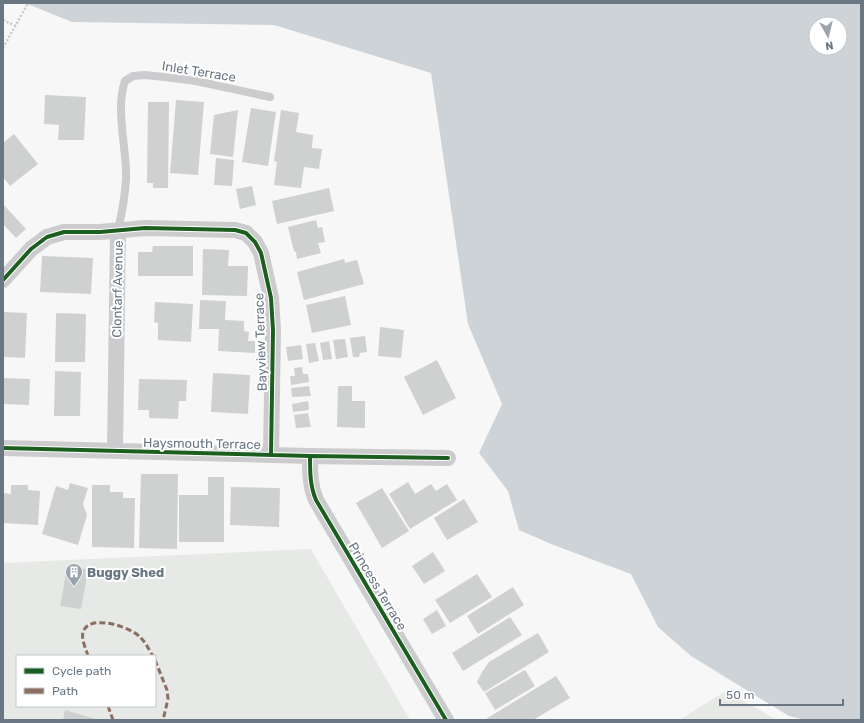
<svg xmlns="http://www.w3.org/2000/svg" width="864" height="723" viewBox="0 0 864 723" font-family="Rubik,sans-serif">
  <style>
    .green { fill: #e6e9e5; fill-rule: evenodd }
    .water { fill: #cdd3d6; fill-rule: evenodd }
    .building { fill: #cfd0d0 }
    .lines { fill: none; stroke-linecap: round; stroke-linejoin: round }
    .path { stroke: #cacacb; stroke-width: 2.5; stroke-dasharray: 2 2; stroke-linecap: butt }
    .lane { stroke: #ccccce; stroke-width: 8 }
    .street { stroke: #ccccce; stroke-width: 16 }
    .quiet { stroke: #8d6e63; stroke-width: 3; stroke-dasharray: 6 3; stroke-linecap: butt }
    .cycleway-casing { stroke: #fff; stroke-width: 6 }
    .cycleway { stroke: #1b5e20; stroke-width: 4 }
    .labels { text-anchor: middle; stroke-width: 4; stroke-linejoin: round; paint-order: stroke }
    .street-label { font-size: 13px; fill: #6a7783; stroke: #fff }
    .poi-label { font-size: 13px; font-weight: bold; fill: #6a7783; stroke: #fff; text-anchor: start }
  </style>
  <rect width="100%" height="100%" fill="#f7f7f7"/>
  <path class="green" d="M311 549 410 720H3V563ZM17 656H155V706H17Z
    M726 691 777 720H679Z"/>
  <path class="water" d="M25 3H861V720H805L789 716 691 656 658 627 631 574 551 544 519 530 508 491 479 453 502 404 468 324 431 73 274 25 72 22ZM816 24H840V48H816Z"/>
  <path class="building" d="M45 95 86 97 84 140H58L59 125 44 124Z
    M176 100 204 102 198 175 170 173Z
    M148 102H169L168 188H153V183H147Z
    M251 108 276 112 268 166 242 162Z
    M238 110 233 157 210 154 214 115Z
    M281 110 299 113 296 132 313 135 312 148 322 149 319 169 304 167 301 188 274 185 277 162 274 161Z
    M14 134 38 164 10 186 3 177V143Z
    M216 158 234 160 232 186 214 185Z
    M252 186 256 205 240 209 236 189Z
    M329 188 334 211 277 224 272 201Z
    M3 204 26 229 16 238 3 224Z
    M316 220 318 228 322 227 325 242 318 243 321 253 297 259 296 252 294 251 288 227Z
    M153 246H193V276H138V252H152Z
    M203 249 229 250 228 266H248L247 296 202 295Z
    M42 256 93 258 91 294 40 292Z
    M344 259 345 263 357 260 364 284 304 300 297 272Z
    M345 296 351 325 312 333 306 305Z
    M200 300 226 301 225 320 244 321V331L249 332 248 341H255V353L218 351 219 329H199Z
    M155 302 193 304 191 342 158 340V323L154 322Z
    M3 312 27 313 25 358 3 357Z
    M56 313 86 314 85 362H55Z
    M380 327 404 330 401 358 378 356Z
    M365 336 367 352 360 353 359 357H353L350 338Z
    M345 339 348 357 336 359 333 340Z
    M329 341 332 359 323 360 320 343Z
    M315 343 319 361 309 363 306 344Z
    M301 345 303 359 288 361 286 347Z
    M437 360 456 398 423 415 404 377Z
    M302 367 303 374H308L309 382 291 385 290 376H295L294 368Z
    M55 371 81 372 80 416H54Z
    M213 373 250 375 248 414 211 412Z
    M3 378 30 379 29 405 3 404Z
    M139 379 187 380 186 401H179L178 419 149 418V410H138Z
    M309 386 311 396 292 397 291 388Z
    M338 386H352V401H365V428L337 427Z
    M308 401 309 410 293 412 292 404Z
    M308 413 311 427 296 428 294 415Z
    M141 474H178L177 549 139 548Z
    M208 477H224V542H179V495H208Z
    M408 482 415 494 431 484 436 491 447 484 457 500 410 529 389 494Z
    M70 483 88 488 83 504 87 515 78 545 42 534 56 486 68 490Z
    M11 485H28V490L40 491 38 525 3 523V493L11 494Z
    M92 485H110V492H123V498H135L134 548 92 547Z
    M231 487 280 488 279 527 230 525Z
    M382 488 409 531 382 548 356 503Z
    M464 499 478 522 447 540 434 518Z
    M433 552 445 571 424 584 412 566Z
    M67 566 86 569V582L81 609 60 606 62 597Z
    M477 574 492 597 450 623 435 600Z
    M513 587 524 605 478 634 467 616Z
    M437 610 446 626 432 634 423 619Z
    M510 617 522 635 463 671 452 653Z
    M538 633 549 652 484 692 477 682 482 672 489 662Z
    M525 670 535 686 495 710 485 693Z
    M556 676 570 698 533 720 486 719Z
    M65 710 99 720H63Z"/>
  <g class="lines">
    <path class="path" d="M3 20 16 26
      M3 48 28 3"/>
    <path class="lane" d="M118 230C122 213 125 196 126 179 127 148 115 109 125 81L133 76 145 75 164 77 196 81 270 97"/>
    <path class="street" d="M3 280 31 249 47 237 64 232H100L145 228 235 230 246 233 255 242 261 253 271 298 273 330 271 455
      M3 448 310 456 448 458
      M115 451 118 230
      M310 456C310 472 310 486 316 500L446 720"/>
    <path class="quiet" d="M88 656C86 649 81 639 83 632 89 613 132 627 141 638 146 643 149 650 153 656
      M155 660 167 690 168 699 163 720
      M108 706 113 720"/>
    <defs>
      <path id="cycleway" d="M3 280 31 249 47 237 64 232H100L145 228 235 230 246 233 255 242 261 253 271 298 273 330 271 455
        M3 448 310 456 448 458
        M310 456C310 472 310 486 316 500L446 720"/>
    </defs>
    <use href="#cycleway" class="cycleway-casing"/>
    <use href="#cycleway" class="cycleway"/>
  </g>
  <defs>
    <symbol id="building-pin" viewBox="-11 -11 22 30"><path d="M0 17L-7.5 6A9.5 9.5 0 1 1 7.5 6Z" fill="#9ba4ac" stroke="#fff"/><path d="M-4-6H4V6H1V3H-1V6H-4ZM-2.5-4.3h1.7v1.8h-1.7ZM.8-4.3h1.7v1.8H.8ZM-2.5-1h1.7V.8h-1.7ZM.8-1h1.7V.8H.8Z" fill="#fff"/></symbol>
  </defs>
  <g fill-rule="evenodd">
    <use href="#building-pin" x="64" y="562" width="20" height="27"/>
  </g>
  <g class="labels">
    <g class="street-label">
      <text transform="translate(199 71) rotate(9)" y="5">Inlet Terrace</text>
      <text transform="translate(117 289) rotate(-89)" y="5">Clontarf Avenue</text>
      <text transform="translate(260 342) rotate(-92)" y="5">Bayview Terrace</text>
      <text transform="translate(202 443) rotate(1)" y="5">Haysmouth Terrace</text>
      <text transform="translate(378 586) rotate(59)" y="5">Princess Terrace</text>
    </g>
    <g class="poi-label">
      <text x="87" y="577">Buggy Shed</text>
    </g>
  </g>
  <rect width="864" height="723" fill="none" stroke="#6a7783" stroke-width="8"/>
  <rect x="16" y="655" width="140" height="52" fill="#ffffff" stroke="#c3c9cd"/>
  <rect x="24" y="668" width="20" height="6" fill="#1b5e20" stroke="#c3c9cd"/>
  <text x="52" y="675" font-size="12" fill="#6a7783">Cycle path</text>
  <rect x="24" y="688" width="20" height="6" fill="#8d6e63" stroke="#c3c9cd"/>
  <text x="52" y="695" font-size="12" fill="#6a7783">Path</text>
  <g transform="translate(828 36) rotate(172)"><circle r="19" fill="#ffffff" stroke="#c3c9cd"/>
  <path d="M0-3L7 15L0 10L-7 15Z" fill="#9ba4ac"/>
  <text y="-6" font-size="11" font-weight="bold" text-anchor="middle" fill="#6a7783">N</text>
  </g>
  <path d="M720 699v6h123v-6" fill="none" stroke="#6a7783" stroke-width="2"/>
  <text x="726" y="699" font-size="12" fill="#6a7783" stroke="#ffffff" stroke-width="3" paint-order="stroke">50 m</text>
</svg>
